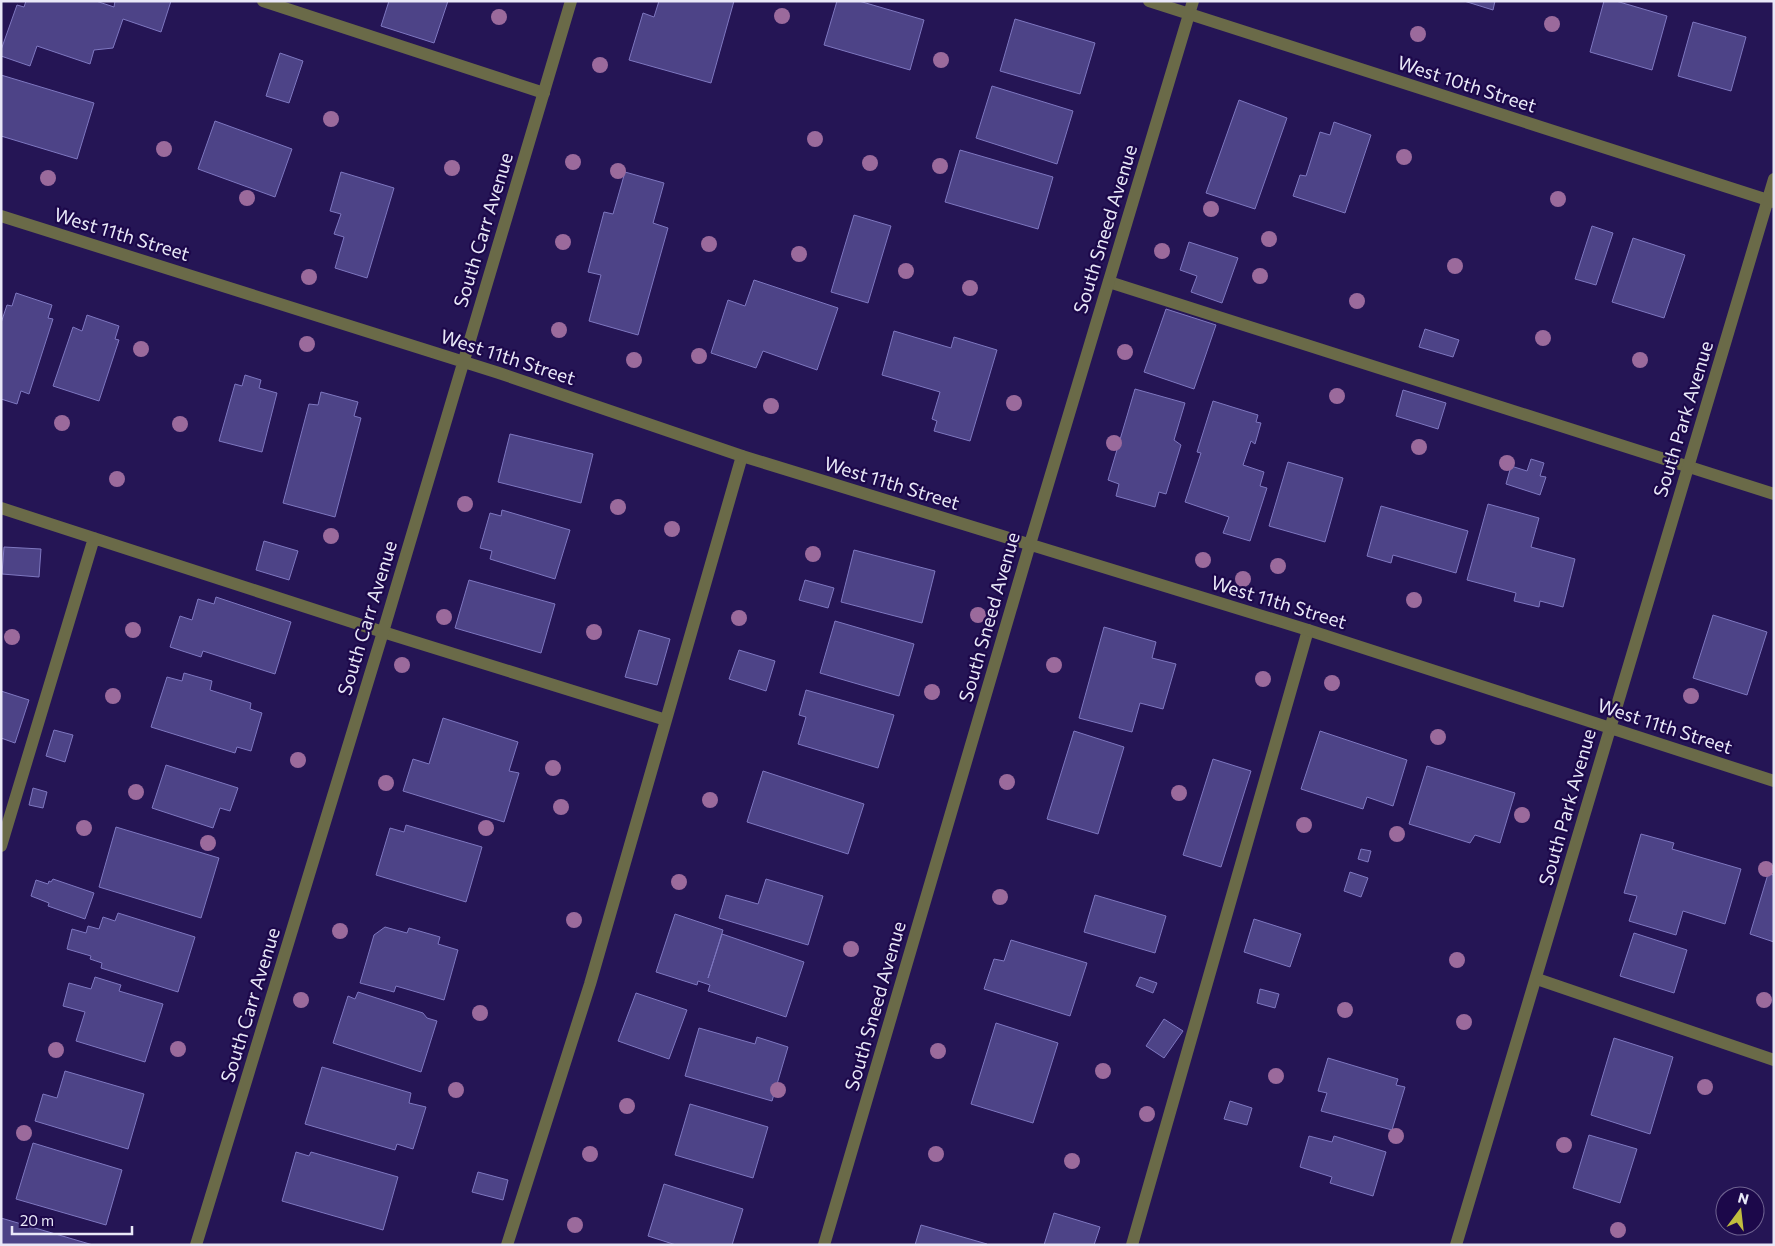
<svg xmlns="http://www.w3.org/2000/svg" width="1775" height="1246" viewBox="0 0 1775 1246" font-family="Commissioner,sans-serif">
  <style>
    .building { fill: #4d4387; stroke: #7e77c0 }
    .lines { fill: none; stroke-linecap: round; stroke-linejoin: round }
    .lane { stroke: #6a6a48; stroke-width: 12 }
    .street { stroke: #6a6a48; stroke-width: 12 }
    .tree { fill: #9b6a9c }
    .labels { text-anchor: middle; stroke-width: 4.5; stroke-linejoin: round; paint-order: stroke }
    .street-label { font-size: 19px; fill: #e9e8f8; stroke: #1c084a }
  </style>
  <rect width="100%" height="100%" fill="#251555"/>
  <path class="building" d="M26 1H96L114 7 115 1H171L161 32 123 19 113 48 94 50 90 64 37 46 30 66 1 56V50L17 5 24 7Z
    M389 1H448L434 43 381 26Z
    M659 1H734L711 83 629 60 643 13 654 17Z
    M837 1H859L924 20 910 70 824 45Z
    M1464 1H1495L1493 10Z
    M1604 1H1616L1667 16 1652 70 1590 52Z
    M1015 19 1095 43 1080 94 1000 71Z
    M1693 22 1746 37 1731 91 1678 76Z
    M280 53 303 61 289 103 266 96Z
    M1 75 94 103 77 159 1 136Z
    M992 86 1073 111 1057 164 976 138Z
    M1239 100 1287 118 1255 209 1206 193Z
    M215 121 292 149 275 197 198 169Z
    M1334 122 1371 135 1345 213 1293 196 1300 175 1306 176 1320 132 1330 135Z
    M960 150 1053 177 1038 229 945 202Z
    M341 172 394 188 367 278 335 268 344 237 334 234 341 214 330 211Z
    M625 172 664 183 653 223 668 228 638 335 589 321 601 275 588 272 604 212 613 214Z
    M854 215 891 226 868 303 831 292Z
    M1592 226 1613 233 1596 285 1575 279Z
    M1633 238 1685 255 1664 318 1612 302Z
    M1189 242 1238 258 1222 303 1191 292 1197 276 1180 270Z
    M754 280 838 308 817 370 763 351 756 368 711 353 728 300 745 306Z
    M16 293 52 305 48 318 53 319 29 394 21 391 17 404 1 399V323L7 305 12 306Z
    M1166 309 1216 325 1194 389 1144 372Z
    M87 315 119 326 115 339 119 340 99 401 53 386 73 327 82 331Z
    M1425 329 1459 340 1453 357 1419 347Z
    M894 331 951 348 954 337 997 350 970 441 934 431 937 421 932 419 940 392 882 375Z
    M245 375 261 380 259 388 277 393 262 452 219 441 235 384 242 386Z
    M1135 389 1185 403 1174 440 1181 445 1166 494 1159 492 1155 507 1116 496 1119 484 1108 480Z
    M1403 390 1446 403 1438 429 1396 416Z
    M321 392 358 402 354 416 361 418 335 517 283 503 309 404 318 405Z
    M1213 401 1258 415 1256 422 1261 423 1255 444 1251 441 1243 465 1264 472 1260 486 1267 488 1250 541 1223 533 1229 517 1185 502 1201 453 1197 452Z
    M510 434 593 454 581 503 498 482Z
    M1531 459 1544 463 1540 476 1546 477 1540 495 1506 484 1511 466 1527 471Z
    M1288 462 1343 478 1325 542 1269 526Z
    M1488 504 1539 518 1531 547 1575 559 1563 607 1540 601 1539 607 1514 601 1516 593 1467 580Z
    M1381 506 1468 531 1456 573 1393 555 1391 563 1367 556Z
    M502 510 570 530 555 579 490 559 492 551 480 548 490 513 501 516Z
    M264 541 298 551 289 580 256 570Z
    M4 547 41 549 39 577 2 574Z
    M854 550 935 571 922 623 841 602Z
    M469 580 555 604 541 653 455 628Z
    M805 580 834 588 828 608 799 600Z
    M216 597 291 622 275 674 203 651 201 657 170 647 180 616 192 620 198 599 214 604Z
    M1713 615 1767 632 1747 695 1693 678Z
    M835 621 914 644 899 696 820 673Z
    M1104 627 1156 642 1152 658 1176 664 1163 709 1140 703 1132 732 1079 718Z
    M639 630 670 639 657 685 625 677Z
    M739 650 775 661 766 691 729 679Z
    M184 673 212 681 210 690 251 703 250 709 262 713 251 751 237 747 235 753 151 727 167 677 182 681Z
    M806 690 894 715 878 768 798 744 806 717 799 715Z
    M1 691 29 700 15 743 1 738Z
    M443 718 518 742 509 771 519 773 504 822 403 791 413 759 429 764Z
    M54 730 73 735 65 762 46 756Z
    M1074 731 1124 747 1098 834 1047 819Z
    M1320 731 1407 760 1393 806 1367 797 1363 809 1301 789Z
    M1213 759 1251 771 1221 867 1183 855Z
    M166 765 238 788 230 811 220 808 213 828 152 808Z
    M1427 766 1515 793 1500 843 1475 835 1470 843 1409 824Z
    M763 771 864 804 848 854 747 822Z
    M33 788 47 792 43 808 29 805Z
    M406 825 482 847 466 902 376 875 390 828 404 832Z
    M116 827 219 858 201 918 99 887Z
    M1641 834 1674 843 1672 849 1741 869 1725 924 1683 911 1676 935 1629 921 1637 896 1624 893Z
    M1361 849 1371 851 1368 862 1358 859Z
    M1350 872 1368 878 1361 897 1344 891Z
    M1768 874 1774 875V942L1750 934Z
    M53 879 94 893 85 919 48 906 49 903 31 896 36 880 48 884 49 881 51 882Z
    M766 879 823 896 808 945 719 918 726 895 758 904Z
    M1095 895 1166 916 1155 953 1084 932Z
    M118 913 195 937 178 992 101 968 102 963 90 959 91 956 67 949 72 929 86 933 88 926 99 929 103 917 115 921Z
    M675 914 723 930 708 978 722 934 804 962 786 1017 708 991 710 985 698 981 697 985 656 972Z
    M1254 919 1301 934 1290 967 1244 952Z
    M385 927 407 933 409 928 440 937 438 944 458 950 444 1000 396 986 394 992 360 983 374 935Z
    M1634 933 1687 950 1674 993 1620 976Z
    M1011 940 1087 963 1070 1016 984 989 994 959 1004 961Z
    M95 977 121 985 119 991 163 1004 145 1062 76 1041 85 1012 63 1006 69 983 91 989Z
    M1140 977 1157 983 1153 993 1136 986Z
    M1260 989 1279 994 1275 1008 1257 1003Z
    M358 992 423 1013 427 1018 437 1021 421 1072 333 1043 348 996 355 999Z
    M636 993 687 1010 669 1059 618 1041Z
    M1164 1019 1183 1031 1164 1058 1146 1046Z
    M996 1023 1058 1043 1033 1123 971 1104Z
    M699 1028 755 1044 757 1037 788 1047 772 1101 685 1076Z
    M1614 1038 1673 1057 1650 1134 1591 1115Z
    M1328 1058 1398 1079 1396 1085 1405 1087 1392 1130 1321 1111 1327 1093 1318 1091Z
    M322 1067 411 1093 409 1103 426 1107 413 1149 397 1144 395 1150 305 1124Z
    M65 1071 144 1094 128 1149 35 1121 43 1094 57 1098Z
    M1230 1101 1252 1108 1247 1125 1224 1119Z
    M690 1104 768 1127 753 1178 675 1155Z
    M1589 1135 1637 1149 1620 1203 1573 1188Z
    M1309 1136 1332 1142 1334 1136 1386 1152 1373 1196 1330 1183 1332 1177 1300 1167Z
    M33 1143 122 1170 106 1225 16 1199Z
    M296 1152 309 1156 311 1152 398 1177 383 1230 282 1201Z
    M478 1172 508 1180 503 1200 472 1192Z
    M664 1184 743 1209 732 1245H676L648 1236Z
    M1054 1213 1100 1227 1094 1245H1044Z
    M1 1218 93 1245H1Z
    M921 1225 987 1244V1245H915Z"/>
  <g class="lines">
    <path class="lane" d="M263 1 544 93
      M1109 282 1774 494
      M1 508 383 632 666 720
      M1 846 94 538
      M1537 979 1774 1060
      M507 1245 590 984 742 456
      M1132 1245 1308 630"/>
    <path class="street" d="M1149 1 1774 202
      M1 216 499 373 742 456 1308 630 1774 781
      M196 1245 383 632 571 1
      M824 1245 1030 544 1193 1
      M1456 1245 1774 179"/>
  </g>
  <g class="tree">
    <circle cx="782" cy="16" r="8"/>
    <circle cx="499" cy="17" r="8"/>
    <circle cx="1552" cy="24" r="8"/>
    <circle cx="1418" cy="34" r="8"/>
    <circle cx="941" cy="60" r="8"/>
    <circle cx="600" cy="65" r="8"/>
    <circle cx="331" cy="119" r="8"/>
    <circle cx="815" cy="139" r="8"/>
    <circle cx="164" cy="149" r="8"/>
    <circle cx="1404" cy="157" r="8"/>
    <circle cx="573" cy="162" r="8"/>
    <circle cx="870" cy="163" r="8"/>
    <circle cx="940" cy="166" r="8"/>
    <circle cx="452" cy="168" r="8"/>
    <circle cx="618" cy="171" r="8"/>
    <circle cx="48" cy="178" r="8"/>
    <circle cx="247" cy="198" r="8"/>
    <circle cx="1558" cy="199" r="8"/>
    <circle cx="1211" cy="209" r="8"/>
    <circle cx="1269" cy="239" r="8"/>
    <circle cx="563" cy="242" r="8"/>
    <circle cx="709" cy="244" r="8"/>
    <circle cx="1162" cy="251" r="8"/>
    <circle cx="799" cy="254" r="8"/>
    <circle cx="1455" cy="266" r="8"/>
    <circle cx="906" cy="271" r="8"/>
    <circle cx="1260" cy="276" r="8"/>
    <circle cx="309" cy="277" r="8"/>
    <circle cx="970" cy="288" r="8"/>
    <circle cx="1357" cy="301" r="8"/>
    <circle cx="559" cy="330" r="8"/>
    <circle cx="1543" cy="338" r="8"/>
    <circle cx="307" cy="344" r="8"/>
    <circle cx="141" cy="349" r="8"/>
    <circle cx="1125" cy="352" r="8"/>
    <circle cx="699" cy="356" r="8"/>
    <circle cx="634" cy="360" r="8"/>
    <circle cx="1640" cy="360" r="8"/>
    <circle cx="1337" cy="396" r="8"/>
    <circle cx="1014" cy="403" r="8"/>
    <circle cx="771" cy="406" r="8"/>
    <circle cx="62" cy="423" r="8"/>
    <circle cx="180" cy="424" r="8"/>
    <circle cx="1114" cy="443" r="8"/>
    <circle cx="1419" cy="447" r="8"/>
    <circle cx="1507" cy="463" r="8"/>
    <circle cx="117" cy="479" r="8"/>
    <circle cx="465" cy="504" r="8"/>
    <circle cx="618" cy="507" r="8"/>
    <circle cx="672" cy="529" r="8"/>
    <circle cx="331" cy="536" r="8"/>
    <circle cx="813" cy="554" r="8"/>
    <circle cx="1203" cy="560" r="8"/>
    <circle cx="1278" cy="566" r="8"/>
    <circle cx="1243" cy="579" r="8"/>
    <circle cx="1414" cy="600" r="8"/>
    <circle cx="978" cy="615" r="8"/>
    <circle cx="444" cy="617" r="8"/>
    <circle cx="739" cy="618" r="8"/>
    <circle cx="133" cy="630" r="8"/>
    <circle cx="594" cy="632" r="8"/>
    <circle cx="12" cy="637" r="8"/>
    <circle cx="402" cy="665" r="8"/>
    <circle cx="1054" cy="665" r="8"/>
    <circle cx="1263" cy="679" r="8"/>
    <circle cx="1332" cy="683" r="8"/>
    <circle cx="932" cy="692" r="8"/>
    <circle cx="113" cy="696" r="8"/>
    <circle cx="1691" cy="696" r="8"/>
    <circle cx="1438" cy="737" r="8"/>
    <circle cx="298" cy="760" r="8"/>
    <circle cx="553" cy="768" r="8"/>
    <circle cx="1007" cy="782" r="8"/>
    <circle cx="386" cy="783" r="8"/>
    <circle cx="136" cy="792" r="8"/>
    <circle cx="1179" cy="793" r="8"/>
    <circle cx="710" cy="800" r="8"/>
    <circle cx="561" cy="807" r="8"/>
    <circle cx="1522" cy="815" r="8"/>
    <circle cx="1304" cy="825" r="8"/>
    <circle cx="84" cy="828" r="8"/>
    <circle cx="486" cy="828" r="8"/>
    <circle cx="1397" cy="834" r="8"/>
    <circle cx="208" cy="843" r="8"/>
    <circle cx="1766" cy="869" r="8"/>
    <circle cx="679" cy="882" r="8"/>
    <circle cx="1000" cy="897" r="8"/>
    <circle cx="574" cy="920" r="8"/>
    <circle cx="340" cy="931" r="8"/>
    <circle cx="851" cy="949" r="8"/>
    <circle cx="1457" cy="960" r="8"/>
    <circle cx="301" cy="1000" r="8"/>
    <circle cx="1764" cy="1000" r="8"/>
    <circle cx="1345" cy="1010" r="8"/>
    <circle cx="480" cy="1013" r="8"/>
    <circle cx="1464" cy="1022" r="8"/>
    <circle cx="178" cy="1049" r="8"/>
    <circle cx="56" cy="1050" r="8"/>
    <circle cx="938" cy="1051" r="8"/>
    <circle cx="1103" cy="1071" r="8"/>
    <circle cx="1276" cy="1076" r="8"/>
    <circle cx="1705" cy="1087" r="8"/>
    <circle cx="456" cy="1090" r="8"/>
    <circle cx="778" cy="1090" r="8"/>
    <circle cx="627" cy="1106" r="8"/>
    <circle cx="1147" cy="1114" r="8"/>
    <circle cx="24" cy="1133" r="8"/>
    <circle cx="1396" cy="1136" r="8"/>
    <circle cx="1564" cy="1145" r="8"/>
    <circle cx="590" cy="1154" r="8"/>
    <circle cx="936" cy="1154" r="8"/>
    <circle cx="1072" cy="1161" r="8"/>
    <circle cx="575" cy="1225" r="8"/>
    <circle cx="1618" cy="1230" r="8"/>
  </g>
  <g class="labels">
    <g class="street-label">
      <text transform="translate(1467 84) rotate(18)" y="7">West 10th Street</text>
      <text transform="translate(1105 229) rotate(-73)" y="7">South Sneed Avenue</text>
      <text transform="translate(483 230) rotate(-73)" y="7">South Carr Avenue</text>
      <text transform="translate(122 234) rotate(17)" y="7">West 11th Street</text>
      <text transform="translate(508 357) rotate(18)" y="7">West 11th Street</text>
      <text transform="translate(1683 419) rotate(-73)" y="7">South Park Avenue</text>
      <text transform="translate(892 483) rotate(17)" y="7">West 11th Street</text>
      <text transform="translate(1279 602) rotate(17)" y="7">West 11th Street</text>
      <text transform="translate(989 617) rotate(-74)" y="7">South Sneed Avenue</text>
      <text transform="translate(367 618) rotate(-73)" y="7">South Carr Avenue</text>
      <text transform="translate(1665 726) rotate(18)" y="7">West 11th Street</text>
      <text transform="translate(1567 807) rotate(-74)" y="7">South Park Avenue</text>
      <text transform="translate(250 1005) rotate(-73)" y="7">South Carr Avenue</text>
      <text transform="translate(875 1006) rotate(-74)" y="7">South Sneed Avenue</text>
    </g>
  </g>
  <rect width="1775" height="1246" fill="none" stroke="#e9e8f8" stroke-width="5"/>
  <g transform="translate(1740 1211) rotate(15)"><circle r="24" fill="#1c084a" stroke="#6e6290"/>
  <path d="M0-4L9 19L0 12L-9 19Z" fill="#c2bd3f"/>
  <text y="-8" font-size="14" font-weight="bold" text-anchor="middle" fill="#e9e8f8">N</text>
  </g>
  <path d="M12 1226v8h120v-8" fill="none" stroke="#e9e8f8" stroke-width="2.5"/>
  <text x="20" y="1226" font-size="15" fill="#e9e8f8" stroke="#1c084a" stroke-width="4" paint-order="stroke">20 m</text>
</svg>
